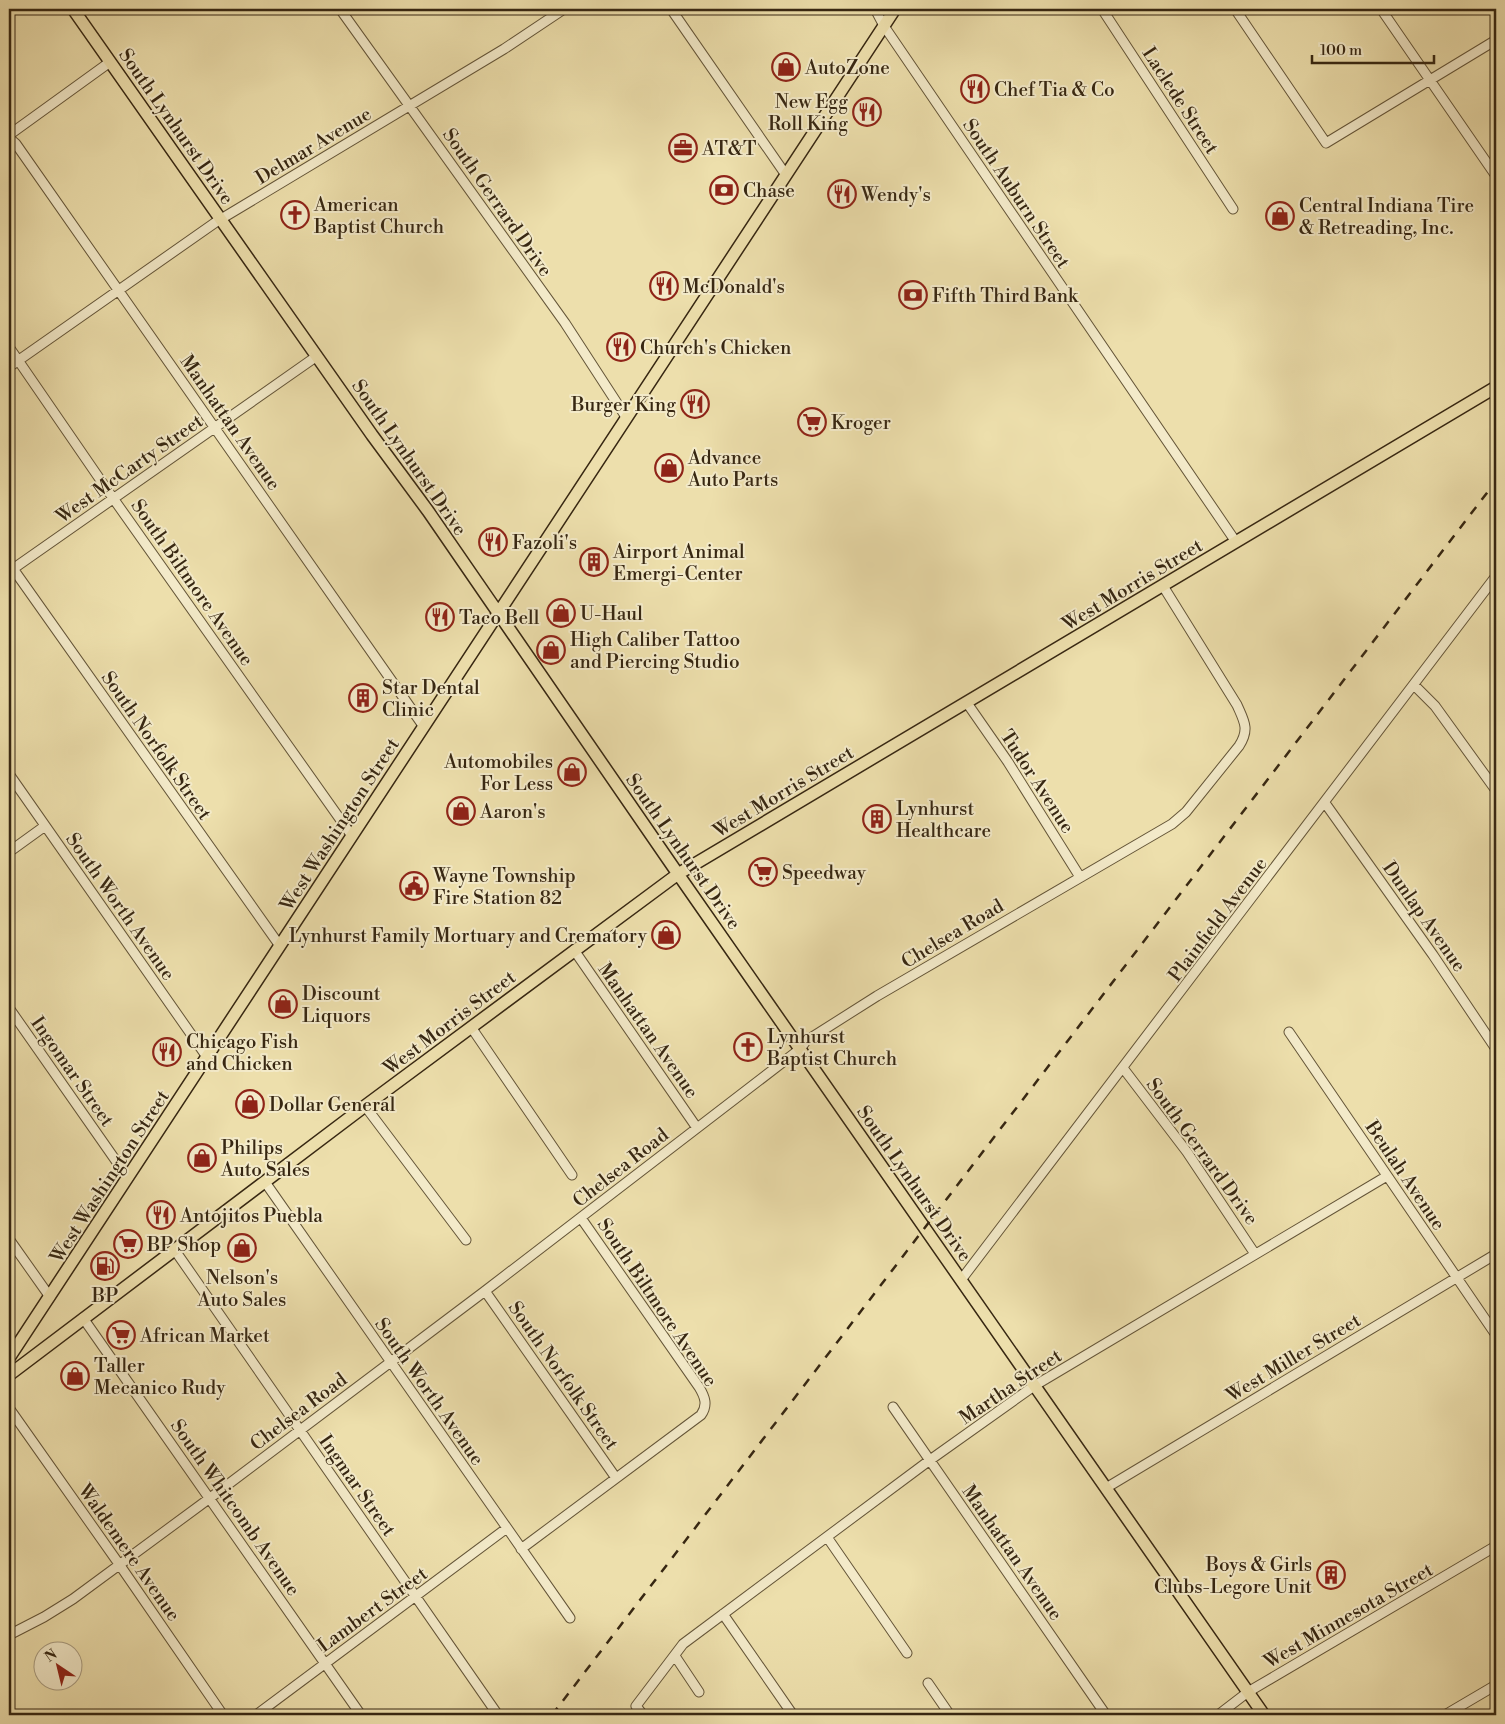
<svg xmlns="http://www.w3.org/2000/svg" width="1505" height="1724" viewBox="0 0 1505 1724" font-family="'Libre Bodoni',serif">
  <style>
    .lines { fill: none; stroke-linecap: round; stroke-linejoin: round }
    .minor-casing { stroke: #645538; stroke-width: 11 }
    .major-casing { stroke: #372712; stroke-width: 14 }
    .minor { stroke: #f3eac9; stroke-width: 9 }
    .major { stroke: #eddfac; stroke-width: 11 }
    .rail { stroke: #372712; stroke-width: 2.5; stroke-dasharray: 9 9; stroke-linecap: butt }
    .labels { text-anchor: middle; stroke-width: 4; stroke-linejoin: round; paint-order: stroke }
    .poi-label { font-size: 19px; fill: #372712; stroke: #f3eac9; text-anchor: start }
    .street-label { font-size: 19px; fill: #372712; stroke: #f3eac9 }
  </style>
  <rect width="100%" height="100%" fill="#eddfac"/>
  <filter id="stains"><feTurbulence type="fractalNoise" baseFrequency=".004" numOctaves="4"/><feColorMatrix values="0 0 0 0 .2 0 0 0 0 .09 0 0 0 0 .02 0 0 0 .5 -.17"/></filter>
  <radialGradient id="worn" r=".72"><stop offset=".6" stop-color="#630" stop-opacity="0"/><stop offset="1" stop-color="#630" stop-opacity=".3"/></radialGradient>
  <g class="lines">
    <defs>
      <path id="minor" d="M340 9 565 323 626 417
        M671 9 786 175
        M875 9 884 26 1236 542
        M1102 9 1233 209
        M1235 9 1326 143 1496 40
        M1381 9 1496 176
        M9 135 110 62
        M9 138 16 144 424 727
        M9 347 108 491 352 836
        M9 367 216 222 504 49 564 9
        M9 563 280 946
        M10 571 317 356
        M1414 685 1435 706 1495 789
        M967 703 1008 762 1080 877
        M9 774 207 1057
        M1325 803 1433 955 1496 1049
        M9 852 45 826
        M574 950 697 1128
        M9 1008 128 1178
        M471 1027 572 1175
        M1289 1032 1496 1335
        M1123 1068 1187 1152 1255 1254
        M365 1106 466 1240
        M265 1182 570 1618
        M9 1239 50 1297
        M174 1249 498 1715
        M961 1280 1496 576
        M485 1291 616 1478
        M83 1318 361 1715
        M893 1407 1106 1715
        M9 1408 119 1564 223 1715
        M1106 1488 1496 1254
        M827 1537 907 1653
        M521 1549 701 1415C708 1405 705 1397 699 1387L581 1218
        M723 1614 793 1715
        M9 1635 44 1617 73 1599 210 1498 485 1291 800 1049 806 1041 877 996 1172 824 1186 812 1239 746C1250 729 1244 721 1237 705L1163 586
        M675 1656 699 1692
        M928 1683 950 1715
        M256 1715 507 1528
        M643 1715 636 1706 683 1644 930 1460 1034 1386 1387 1176
        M1218 1715 1248 1692 1496 1546
        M1445 1715 1496 1685"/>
      <path id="major" d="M73 9 372 435 428 511 678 874 1264 1715
        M9 1358 895 9
        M9 1375 365 1106 678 874 1496 387"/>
    </defs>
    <use href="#minor" class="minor-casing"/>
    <use href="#major" class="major-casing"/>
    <use href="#minor" class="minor"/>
    <use href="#major" class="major"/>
    <path class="rail" d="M552 1715 1496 481"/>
  </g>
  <defs>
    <symbol id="shop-ring" viewBox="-11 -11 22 22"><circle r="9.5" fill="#f3eac9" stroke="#8f2418" stroke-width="1.5"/><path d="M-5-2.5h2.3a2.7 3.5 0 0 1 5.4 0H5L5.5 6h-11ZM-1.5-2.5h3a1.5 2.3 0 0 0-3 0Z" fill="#8f2418"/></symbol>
    <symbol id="restaurant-ring" viewBox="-11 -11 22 22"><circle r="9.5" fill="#f3eac9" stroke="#8f2418" stroke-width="1.5"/><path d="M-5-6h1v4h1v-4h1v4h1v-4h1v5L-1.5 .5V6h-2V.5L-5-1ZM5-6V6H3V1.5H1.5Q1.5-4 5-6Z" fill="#8f2418"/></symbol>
    <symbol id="office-ring" viewBox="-11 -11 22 22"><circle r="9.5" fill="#f3eac9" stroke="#8f2418" stroke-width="1.5"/><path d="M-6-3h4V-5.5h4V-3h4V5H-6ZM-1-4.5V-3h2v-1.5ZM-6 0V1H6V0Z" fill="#8f2418"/></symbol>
    <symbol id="bank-ring" viewBox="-11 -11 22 22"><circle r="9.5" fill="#f3eac9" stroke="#8f2418" stroke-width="1.5"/><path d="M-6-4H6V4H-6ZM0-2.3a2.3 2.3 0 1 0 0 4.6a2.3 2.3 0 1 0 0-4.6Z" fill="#8f2418"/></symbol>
    <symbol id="church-ring" viewBox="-11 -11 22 22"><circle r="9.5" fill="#f3eac9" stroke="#8f2418" stroke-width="1.5"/><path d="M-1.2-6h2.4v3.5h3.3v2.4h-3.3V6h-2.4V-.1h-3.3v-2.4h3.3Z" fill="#8f2418"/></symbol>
    <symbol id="supermarket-ring" viewBox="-11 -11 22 22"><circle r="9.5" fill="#f3eac9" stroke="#8f2418" stroke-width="1.5"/><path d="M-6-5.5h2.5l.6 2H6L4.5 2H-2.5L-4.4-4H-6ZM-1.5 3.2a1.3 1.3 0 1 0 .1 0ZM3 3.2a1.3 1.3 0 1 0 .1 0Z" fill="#8f2418"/></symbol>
    <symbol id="building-ring" viewBox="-11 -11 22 22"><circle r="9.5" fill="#f3eac9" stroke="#8f2418" stroke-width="1.5"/><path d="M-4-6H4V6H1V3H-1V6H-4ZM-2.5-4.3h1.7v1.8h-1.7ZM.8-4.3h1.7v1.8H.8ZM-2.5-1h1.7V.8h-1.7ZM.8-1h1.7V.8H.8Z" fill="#8f2418"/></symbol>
    <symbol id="civic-ring" viewBox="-11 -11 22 22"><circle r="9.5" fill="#f3eac9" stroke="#8f2418" stroke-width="1.5"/><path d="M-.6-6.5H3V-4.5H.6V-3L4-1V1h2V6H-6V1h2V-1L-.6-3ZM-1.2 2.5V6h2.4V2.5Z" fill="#8f2418"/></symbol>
    <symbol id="fuel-ring" viewBox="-11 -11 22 22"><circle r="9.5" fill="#f3eac9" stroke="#8f2418" stroke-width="1.5"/><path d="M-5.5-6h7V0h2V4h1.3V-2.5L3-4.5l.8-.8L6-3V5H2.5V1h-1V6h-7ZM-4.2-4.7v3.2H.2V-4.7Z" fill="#8f2418"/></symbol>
  </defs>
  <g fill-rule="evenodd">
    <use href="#shop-ring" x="770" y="51" width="32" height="32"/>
    <use href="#restaurant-ring" x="959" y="73" width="32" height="32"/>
    <use href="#restaurant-ring" x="851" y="96" width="32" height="32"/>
    <use href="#office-ring" x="667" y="132" width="32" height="32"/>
    <use href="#bank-ring" x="708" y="174" width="32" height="32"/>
    <use href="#restaurant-ring" x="826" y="178" width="32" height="32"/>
    <use href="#church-ring" x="279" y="199" width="32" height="32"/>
    <use href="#shop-ring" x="1264" y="200" width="32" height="32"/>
    <use href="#restaurant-ring" x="648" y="270" width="32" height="32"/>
    <use href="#bank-ring" x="897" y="279" width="32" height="32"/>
    <use href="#restaurant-ring" x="605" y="331" width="32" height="32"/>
    <use href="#restaurant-ring" x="679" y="388" width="32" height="32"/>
    <use href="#supermarket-ring" x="796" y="406" width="32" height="32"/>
    <use href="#shop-ring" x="653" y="452" width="32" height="32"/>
    <use href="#restaurant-ring" x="477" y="526" width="32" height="32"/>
    <use href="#building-ring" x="578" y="546" width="32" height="32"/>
    <use href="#shop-ring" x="545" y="597" width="32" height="32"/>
    <use href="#restaurant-ring" x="424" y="601" width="32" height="32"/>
    <use href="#shop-ring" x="535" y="634" width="32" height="32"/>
    <use href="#building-ring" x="347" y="682" width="32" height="32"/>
    <use href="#shop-ring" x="556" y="756" width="32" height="32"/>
    <use href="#shop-ring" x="445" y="795" width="32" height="32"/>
    <use href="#building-ring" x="861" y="803" width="32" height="32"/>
    <use href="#supermarket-ring" x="747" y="856" width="32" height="32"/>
    <use href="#civic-ring" x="398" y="870" width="32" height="32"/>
    <use href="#shop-ring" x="650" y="919" width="32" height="32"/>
    <use href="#shop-ring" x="267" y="988" width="32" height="32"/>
    <use href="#church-ring" x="732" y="1031" width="32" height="32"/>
    <use href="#restaurant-ring" x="151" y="1036" width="32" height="32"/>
    <use href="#shop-ring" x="234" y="1088" width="32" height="32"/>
    <use href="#shop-ring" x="186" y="1142" width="32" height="32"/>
    <use href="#restaurant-ring" x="145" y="1199" width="32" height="32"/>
    <use href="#supermarket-ring" x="112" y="1228" width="32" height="32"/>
    <use href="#shop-ring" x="226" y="1232" width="32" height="32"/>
    <use href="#fuel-ring" x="89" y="1250" width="32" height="32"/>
    <use href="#supermarket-ring" x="105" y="1319" width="32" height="32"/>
    <use href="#shop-ring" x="59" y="1360" width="32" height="32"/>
    <use href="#building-ring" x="1315" y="1559" width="32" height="32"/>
  </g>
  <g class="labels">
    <g class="poi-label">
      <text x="805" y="74">AutoZone</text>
      <text x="994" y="96">Chef Tia &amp; Co</text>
      <text x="848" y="108" text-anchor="end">New Egg<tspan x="848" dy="22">Roll King</tspan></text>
      <text x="702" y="155">AT&amp;T</text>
      <text x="743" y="197">Chase</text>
      <text x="861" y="201">Wendy's</text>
      <text x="314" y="211">American<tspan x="314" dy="22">Baptist Church</tspan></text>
      <text x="1299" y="212">Central Indiana Tire<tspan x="1299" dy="22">&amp; Retreading, Inc.</tspan></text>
      <text x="683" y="293">McDonald's</text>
      <text x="932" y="302">Fifth Third Bank</text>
      <text x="640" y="354">Church's Chicken</text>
      <text x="676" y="411" text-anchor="end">Burger King</text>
      <text x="831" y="429">Kroger</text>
      <text x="688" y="464">Advance<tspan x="688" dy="22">Auto Parts</tspan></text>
      <text x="512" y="549">Fazoli's</text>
      <text x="613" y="558">Airport Animal<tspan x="613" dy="22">Emergi-Center</tspan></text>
      <text x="580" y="620">U-Haul</text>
      <text x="459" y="624">Taco Bell</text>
      <text x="570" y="646">High Caliber Tattoo<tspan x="570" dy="22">and Piercing Studio</tspan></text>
      <text x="382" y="694">Star Dental<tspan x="382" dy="22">Clinic</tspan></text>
      <text x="553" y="768" text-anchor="end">Automobiles<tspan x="553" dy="22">For Less</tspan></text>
      <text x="896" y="815">Lynhurst<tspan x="896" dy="22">Healthcare</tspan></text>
      <text x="480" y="818">Aaron's</text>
      <text x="782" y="879">Speedway</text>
      <text x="433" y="882">Wayne Township<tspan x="433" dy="22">Fire Station 82</tspan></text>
      <text x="647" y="942" text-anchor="end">Lynhurst Family Mortuary and Crematory</text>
      <text x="302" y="1000">Discount<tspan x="302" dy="22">Liquors</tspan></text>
      <text x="767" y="1043">Lynhurst<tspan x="767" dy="22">Baptist Church</tspan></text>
      <text x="186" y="1048">Chicago Fish<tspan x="186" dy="22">and Chicken</tspan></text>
      <text x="269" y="1111">Dollar General</text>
      <text x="221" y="1154">Philips<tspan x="221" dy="22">Auto Sales</tspan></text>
      <text x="180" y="1222">Antojitos Puebla</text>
      <text x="147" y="1251">BP Shop</text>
      <text x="242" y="1284" text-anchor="middle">Nelson's<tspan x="242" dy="22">Auto Sales</tspan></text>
      <text x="105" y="1302" text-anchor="middle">BP</text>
      <text x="140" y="1342">African Market</text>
      <text x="94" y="1372">Taller<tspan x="94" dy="22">Mecanico Rudy</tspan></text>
      <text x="1312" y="1571" text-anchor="end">Boys &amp; Girls<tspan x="1312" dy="22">Clubs-Legore Unit</tspan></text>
    </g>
    <g class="street-label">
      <text transform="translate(1181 100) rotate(57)" y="7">Laclede Street</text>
      <text transform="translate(177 126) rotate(55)" y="7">South Lynhurst Drive</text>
      <text transform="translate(313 145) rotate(-31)" y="7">Delmar Avenue</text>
      <text transform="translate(1017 193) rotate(56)" y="7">South Auburn Street</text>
      <text transform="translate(498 202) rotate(55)" y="7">South Gerrard Drive</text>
      <text transform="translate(231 422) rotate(55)" y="7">Manhattan Avenue</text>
      <text transform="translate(410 457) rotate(55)" y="7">South Lynhurst Drive</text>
      <text transform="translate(129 468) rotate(-35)" y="7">West McCarty Street</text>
      <text transform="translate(193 582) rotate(55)" y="7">South Biltmore Avenue</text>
      <text transform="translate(1132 584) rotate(-31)" y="7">West Morris Street</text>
      <text transform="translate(157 745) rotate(55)" y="7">South Norfolk Street</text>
      <text transform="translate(1038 781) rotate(57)" y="7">Tudor Avenue</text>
      <text transform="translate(783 791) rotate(-31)" y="7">West Morris Street</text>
      <text transform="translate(339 824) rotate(-57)" y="7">West Washington Street</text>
      <text transform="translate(684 851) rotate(55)" y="7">South Lynhurst Drive</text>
      <text transform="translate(121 906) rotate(55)" y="7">South Worth Avenue</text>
      <text transform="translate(1425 916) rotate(55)" y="7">Dunlap Avenue</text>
      <text transform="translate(1217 919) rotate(-53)" y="7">Plainfield Avenue</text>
      <text transform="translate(952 933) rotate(-31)" y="7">Chelsea Road</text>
      <text transform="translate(449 1022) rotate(-37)" y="7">West Morris Street</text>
      <text transform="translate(649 1030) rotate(55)" y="7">Manhattan Avenue</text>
      <text transform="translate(73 1071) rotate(55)" y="7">Ingomar Street</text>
      <text transform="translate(1203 1151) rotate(54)" y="7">South Gerrard Drive</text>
      <text transform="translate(620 1167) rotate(-38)" y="7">Chelsea Road</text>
      <text transform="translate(1406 1175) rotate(56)" y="7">Beulah Avenue</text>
      <text transform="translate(109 1176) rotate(-57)" y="7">West Washington Street</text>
      <text transform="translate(915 1183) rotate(55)" y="7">South Lynhurst Drive</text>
      <text transform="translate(658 1302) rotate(56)" y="7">South Biltmore Avenue</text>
      <text transform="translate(1293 1357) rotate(-31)" y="7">West Miller Street</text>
      <text transform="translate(564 1375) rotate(55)" y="7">South Norfolk Street</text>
      <text transform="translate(1010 1386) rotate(-34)" y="7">Martha Street</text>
      <text transform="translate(430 1391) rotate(55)" y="7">South Worth Avenue</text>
      <text transform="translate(298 1411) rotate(-37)" y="7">Chelsea Road</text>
      <text transform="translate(358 1485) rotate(55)" y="7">Ingmar Street</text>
      <text transform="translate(236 1507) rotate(55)" y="7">South Whitcomb Avenue</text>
      <text transform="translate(130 1552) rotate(55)" y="7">Waldemere Avenue</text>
      <text transform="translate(1013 1552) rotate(55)" y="7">Manhattan Avenue</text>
      <text transform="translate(372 1609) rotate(-36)" y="7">Lambert Street</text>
      <text transform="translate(1348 1615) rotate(-30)" y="7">West Minnesota Street</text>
    </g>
  </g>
  <rect width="1505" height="1724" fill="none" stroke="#eddfac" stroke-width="30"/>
  <rect x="10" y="10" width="1485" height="1704" fill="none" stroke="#372712" stroke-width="2.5"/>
  <rect x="15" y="15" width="1475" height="1694" fill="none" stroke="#372712"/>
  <g transform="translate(58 1666) rotate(325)"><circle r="24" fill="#f3eac9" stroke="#a89c80"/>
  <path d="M0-4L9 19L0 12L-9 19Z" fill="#8f2418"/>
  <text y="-8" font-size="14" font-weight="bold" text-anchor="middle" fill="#372712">N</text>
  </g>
  <path d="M1312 55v8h122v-8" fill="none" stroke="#372712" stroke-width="2.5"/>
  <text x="1320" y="55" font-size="15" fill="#372712" stroke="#f3eac9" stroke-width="4" paint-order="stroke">100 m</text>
  <rect width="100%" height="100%" filter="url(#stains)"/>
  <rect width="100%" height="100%" fill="url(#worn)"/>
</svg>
